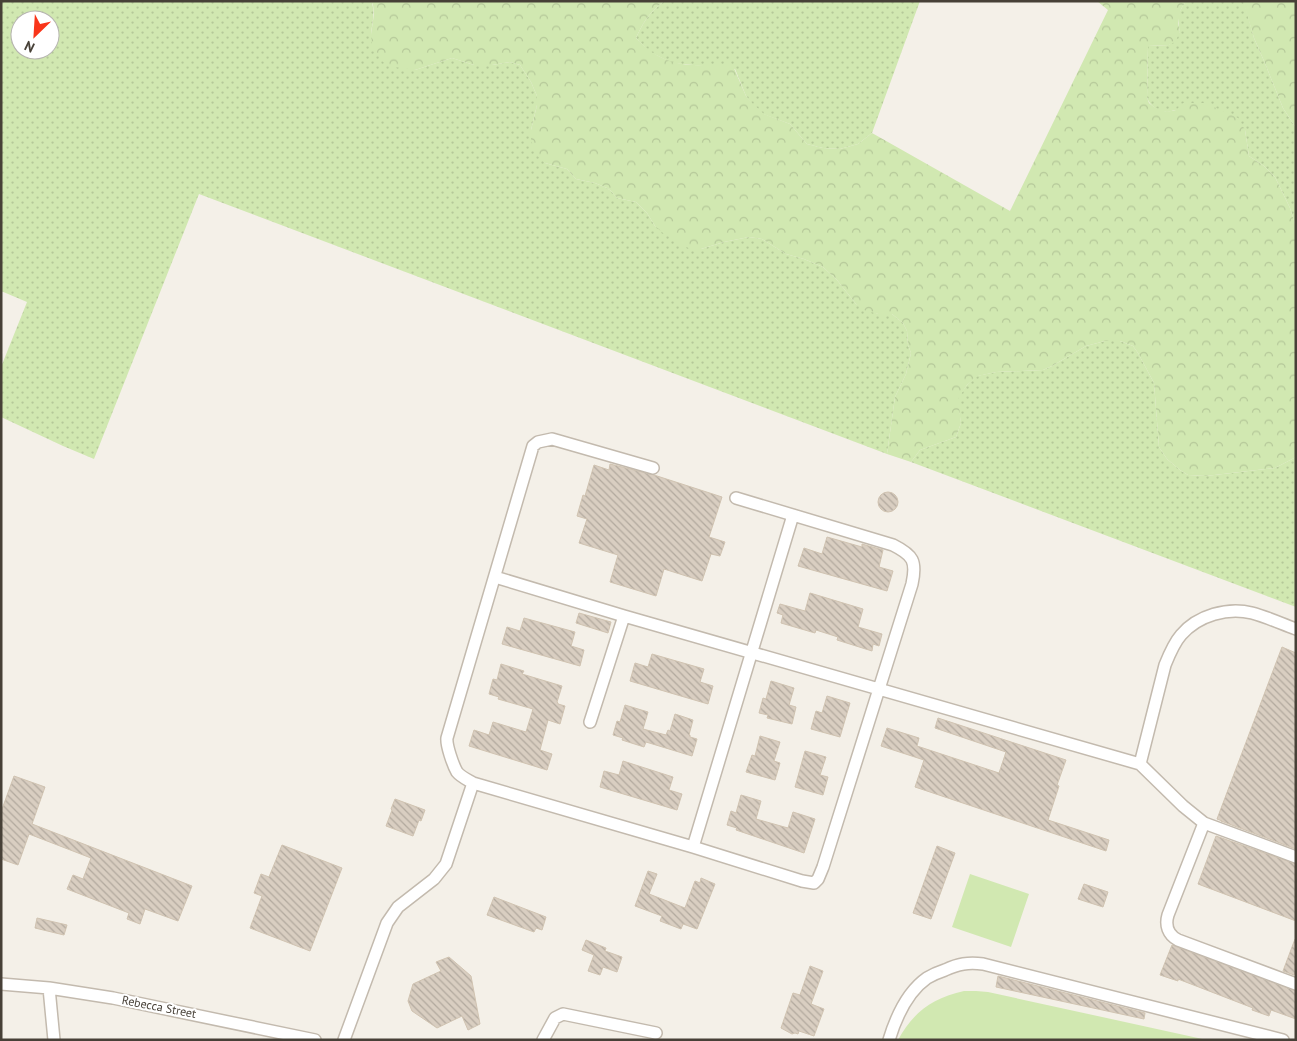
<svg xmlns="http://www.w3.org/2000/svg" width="1297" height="1041" viewBox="0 0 1297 1041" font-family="'PT Sans',sans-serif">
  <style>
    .grass { fill: url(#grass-dots); fill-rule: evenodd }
    .forest { fill: url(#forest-crowns) }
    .garden { fill: #d1e8b1 }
    .building { fill: url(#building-back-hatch); stroke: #d0c3b1 }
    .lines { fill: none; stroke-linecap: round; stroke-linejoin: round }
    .minor-casing { stroke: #c3baae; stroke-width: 14 }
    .minor { stroke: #fff; stroke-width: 11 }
    .labels { text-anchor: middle; stroke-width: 4; stroke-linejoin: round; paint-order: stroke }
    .street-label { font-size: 12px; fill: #474037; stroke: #fff }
  </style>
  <defs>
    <pattern id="grass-dots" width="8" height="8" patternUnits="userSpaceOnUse" patternTransform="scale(1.25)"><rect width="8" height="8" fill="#d1e8b1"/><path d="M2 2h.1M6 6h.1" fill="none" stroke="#b5c899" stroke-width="1.8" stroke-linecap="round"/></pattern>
    <pattern id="forest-crowns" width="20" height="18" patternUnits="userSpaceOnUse" patternTransform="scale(1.25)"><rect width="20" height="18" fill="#d1e8b1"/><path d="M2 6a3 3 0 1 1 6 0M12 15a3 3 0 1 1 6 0" fill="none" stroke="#b5c899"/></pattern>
    <pattern id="building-back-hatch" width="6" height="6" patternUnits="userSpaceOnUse" patternTransform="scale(1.25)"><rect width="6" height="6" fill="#d9cec1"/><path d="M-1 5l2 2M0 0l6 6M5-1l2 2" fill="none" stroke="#b2a99e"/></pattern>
  </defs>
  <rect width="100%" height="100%" fill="#f4f0e8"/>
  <path class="grass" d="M1 1H371C376 11 372 23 371 34L415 70 452 58 474 65H492L510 62 520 65 531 82 537 96V105L531 130 545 163 567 169 576 179 595 183 607 188 611 191 617 198 636 202 647 213 655 226 701 249 724 242 749 237 762 239 786 254 804 259 823 267 837 280 856 304 878 314H892L903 323 907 331 908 345 911 353 906 374 895 397 887 454 199 194 94 459 63 446 1 417V367L27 302 1 291ZM20 20H50V50H20Z
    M664 1H920L872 133 858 144 840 149 823 148 807 144 790 124 763 114 752 104 746 96 735 69 672 63 650 52 636 38C645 19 648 15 664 1Z
    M1186 1H1243L1244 2 1254 38 1264 61 1283 108 1296 128V227L1290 208 1275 177 1264 166 1249 156 1245 130 1176 110C1173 110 1170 112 1167 112 1158 112 1149 105 1147 97L1148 46 1169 45 1180 32C1177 19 1178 12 1186 1Z
    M1105 341H1120L1133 346 1138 353 1154 383 1159 447 1167 459 1180 470 1188 475 1206 476 1275 468 1296 457V607L911 462 920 450 956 437 961 423 957 399 967 385 977 376 996 372 1043 370 1052 366 1086 346Z"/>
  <path class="forest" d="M371 1H664C648 15 645 19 636 38 667 70 689 65 729 65L734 68 746 96 753 104 764 114 790 124 807 144 823 148 840 149 858 144 872 133 1010 211 1108 10 1097 1H1186L1181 9 1178 23 1180 32 1175 42 1169 45 1148 46 1147 97 1149 103 1154 107 1166 112 1176 110 1183 103H1205L1238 118 1245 130 1249 156 1264 166 1275 177 1290 208 1296 227V457L1275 468 1206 476 1188 475 1180 470 1167 459 1159 447 1154 383 1138 353 1133 346 1120 341H1105L1086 346 1052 366 1043 370 996 372 978 376 967 385 958 399 961 423 956 437 920 450 911 462 887 454 895 397 906 374 911 353 908 345 907 331 903 323 892 314H878L864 310 856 304 837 280 823 267 804 259 786 254 762 239 749 237 724 242 701 249H690L663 233 655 226 647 213 636 202 617 198 611 191 607 188 595 183 576 179 567 169 545 163 535 153 531 140V130L537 105V96L531 82 520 65 510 62 492 65H474L452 58 415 70 388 66 381 60 372 44 371 34 374 14 373 5Z
    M1243 1H1296V128L1283 108 1264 61 1254 38Z"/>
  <path class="garden" d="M970 874 1029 894 1011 947 952 927Z
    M964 991H976L988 992 1207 1040H898C913 1012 933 998 964 991Z"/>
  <path class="building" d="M610 464 654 475 722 497 709 537 725 542 720 556 711 554 702 581 664 569 656 596 610 582 618 555 579 543 587 519 577 516 583 495 585 496 594 465 609 470Z
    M878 502a10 10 0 1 1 20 0a10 10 0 1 1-20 0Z
    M827 537 862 547V544L883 550 879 567 893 571 887 591 798 566 804 548 822 554Z
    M810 593 863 609 858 627 882 634 879 646 873 644 872 651 837 640 838 637 816 630 815 633 781 623 783 615 777 613 780 604 805 611Z
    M579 613 611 622 608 633 576 623Z
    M524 618 575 632 571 646 584 650 580 666 502 644 507 627 520 631Z
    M1282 647 1296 653V849L1221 821H1222L1217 819Z
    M652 654 704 669 700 682 713 686 708 704 630 681 635 663 648 667Z
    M501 664 524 671 522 674 562 686 557 702 558 703V704L565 706 560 724 548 720 540 750 552 754 547 770 469 746 474 730 489 735 493 722 526 732 533 709 498 699 499 697 489 694 493 679 497 680Z
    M771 681 794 688 789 705 796 707 792 724 767 718 768 715 759 713 763 698 766 699Z
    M827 696 850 703 840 737 811 729 816 711 822 713Z
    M625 705 648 712 643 729 666 735 668 730 670 731 675 714 693 720 689 735H690V737L697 739 692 756 646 742 644 747 622 740 623 738 613 735 617 721 620 722Z
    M938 718 1066 760 1057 785 1059 786 1048 820 1109 840 1106 851 915 787 924 760 881 746 887 728 919 738 917 746 999 773 1006 752 935 728Z
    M760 736 780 742 774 761 780 763 775 780 746 772 752 755 755 756Z
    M805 751 826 757 820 775 828 777 823 795 795 787Z
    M623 761 673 777 669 790 682 794 677 810 600 787 604 771 619 775Z
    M14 776 45 787 32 824 192 886 178 921 145 909 140 924 127 919 129 913 67 889 73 875 83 879 91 858 29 834 18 865 1 859V812Z
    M741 795 761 801 756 819 788 828 793 812 815 819 804 853 736 830 737 828 727 825 731 811 736 813Z
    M395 799 425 810 421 821 419 820 413 836 386 826 392 810 391 809Z
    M1216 836 1296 864V921L1198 884Z
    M282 845 342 868 310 951 250 928 262 896 254 893 261 874 269 877Z
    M937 846 955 853 931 919 913 913Z
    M648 871 657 874 649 894 685 908 695 881 700 883 701 878 715 884 697 929 683 924 681 929 660 921 662 916 635 906Z
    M1084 884 1108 892 1103 907 1078 899Z
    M494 897 546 917 542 930 536 928 534 932 487 915Z
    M37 918 67 925 64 935 35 928Z
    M1295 939H1296V970L1294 975 1283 971Z
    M586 940 606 948 605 951 622 957 617 972 603 967 600 975 588 971 594 955 582 950Z
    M1172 945 1296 991V1019L1271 1010 1269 1016 1252 1010 1253 1008 1178 979V981L1160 975Z
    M449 957 471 976 480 1024 468 1030 462 1016 437 1028 412 1011 408 1001 413 984 441 971 436 962Z
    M810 966 823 971 811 1004 824 1009 814 1036 799 1031 798 1034 795 1033 792 1034 781 1028 793 993 800 995Z
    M998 976 1145 1013 1144 1019 996 987Z"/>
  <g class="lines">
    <defs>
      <path id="minor" d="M653 468 552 439 538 442 533 446 447 738C446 745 453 765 457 772 461 777 468 780 473 783L693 847 802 881 814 883 818 879 823 867 912 584C917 561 913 555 893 545L736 498
        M495 577 624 616 1140 764 1183 806 1204 823 1296 857
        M590 722 624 616
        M1140 764 1165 665C1169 655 1174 643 1181 635 1198 615 1228 607 1252 613 1267 617 1282 624 1296 629
        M1204 823 1168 915C1165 925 1168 935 1178 940L1296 984
        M693 847 793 515
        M1 984 49 988 113 998 315 1040
        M49 988 54 1040
        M344 1040 387 923 398 907 434 879 446 864 473 783
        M543 1040 555 1018 563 1014 656 1033
        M889 1040C896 1017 907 992 927 978 932 975 939 972 945 970 958 964 968 962 983 964L1283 1040"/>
    </defs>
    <use href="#minor" class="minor-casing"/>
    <use href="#minor" class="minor"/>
  </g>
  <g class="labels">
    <g class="street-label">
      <text transform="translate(159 1007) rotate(11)" y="4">Rebecca Street</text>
    </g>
  </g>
  <rect width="1297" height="1041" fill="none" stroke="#474037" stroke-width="5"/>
  <g transform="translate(35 35) rotate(205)"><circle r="24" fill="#ffffff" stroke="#b5b3af"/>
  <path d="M0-4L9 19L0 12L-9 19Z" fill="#f9351a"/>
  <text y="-8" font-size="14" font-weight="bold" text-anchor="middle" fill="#474037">N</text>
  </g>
</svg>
